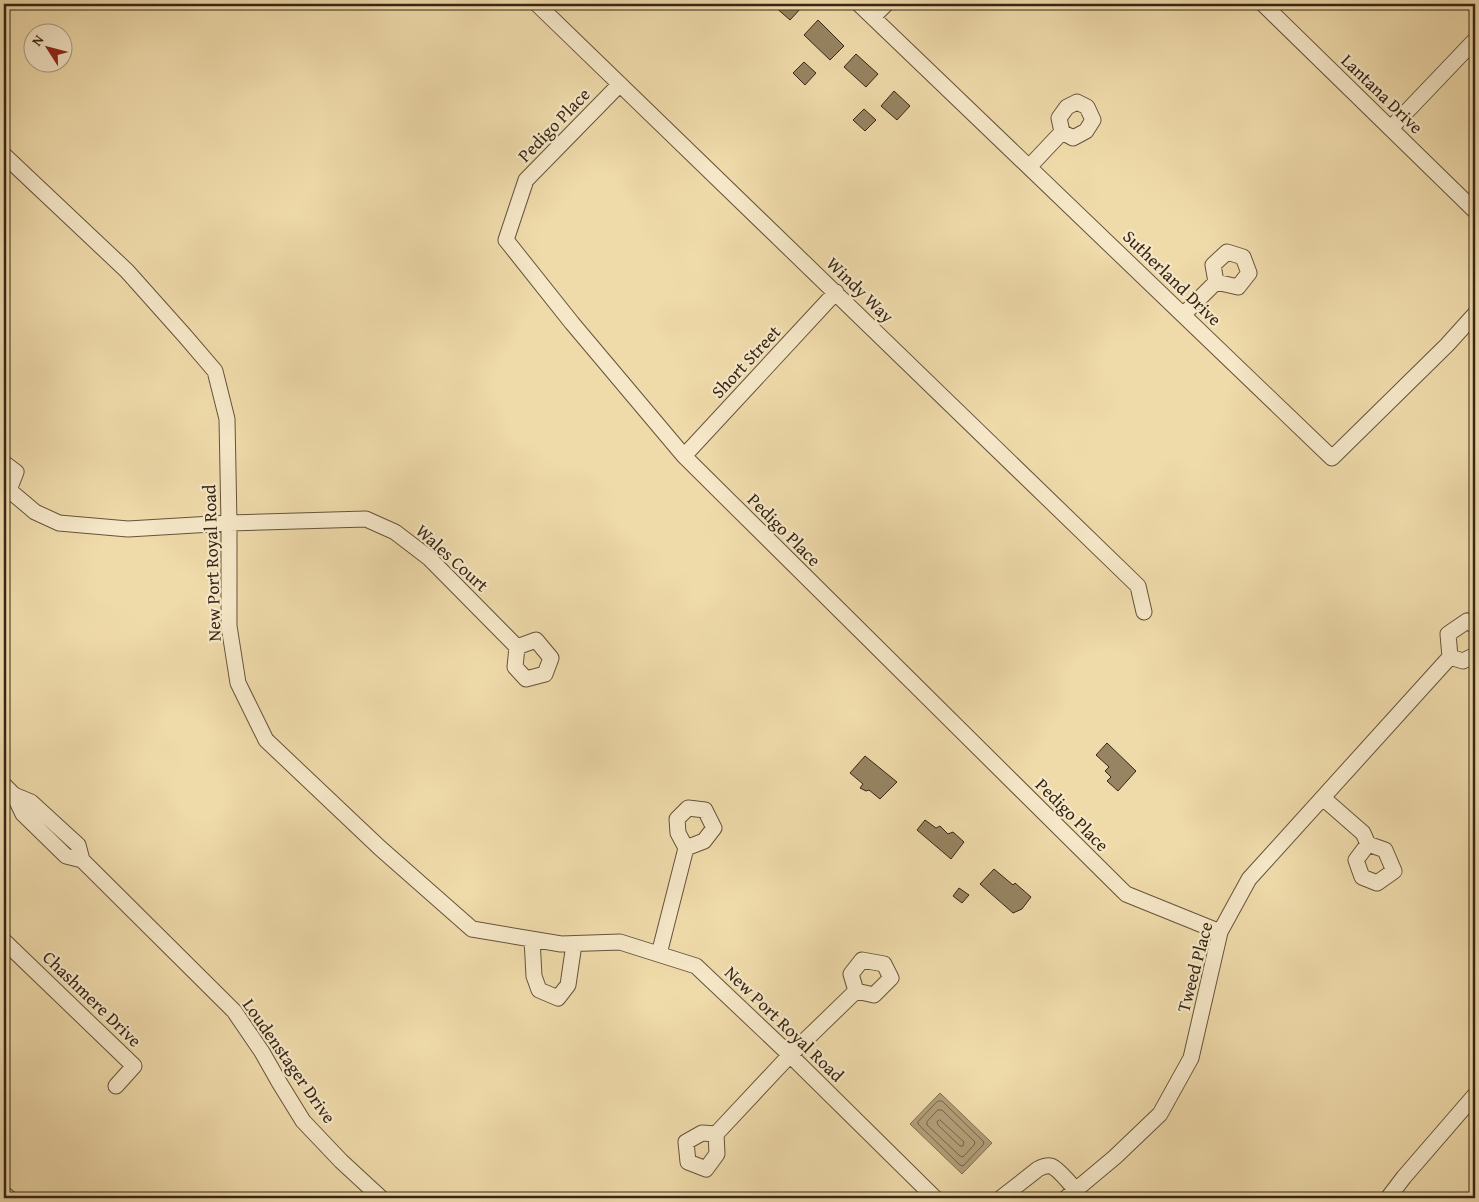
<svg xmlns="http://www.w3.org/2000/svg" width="1479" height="1202" viewBox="0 0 1479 1202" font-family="'Gentium Book Plus',serif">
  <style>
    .water { fill: #b09d77; stroke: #806d50 }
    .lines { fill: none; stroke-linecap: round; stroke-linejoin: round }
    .shore { stroke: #746246; stroke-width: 1 }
    .building { fill: #978462; stroke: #372615 }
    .minor-casing { stroke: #65533a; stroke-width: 17 }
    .minor { stroke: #f5e7c8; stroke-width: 15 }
    .labels { text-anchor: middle; stroke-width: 4.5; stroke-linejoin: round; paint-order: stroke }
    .street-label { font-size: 18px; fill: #372615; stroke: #f5e7c8 }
  </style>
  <rect width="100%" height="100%" fill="#efdaaa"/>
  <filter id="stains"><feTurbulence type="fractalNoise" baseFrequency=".004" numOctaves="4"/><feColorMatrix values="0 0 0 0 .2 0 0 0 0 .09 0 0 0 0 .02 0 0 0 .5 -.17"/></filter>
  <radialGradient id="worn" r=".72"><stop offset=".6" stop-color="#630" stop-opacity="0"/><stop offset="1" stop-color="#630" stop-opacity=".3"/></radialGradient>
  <path class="water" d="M940 1093 992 1143 962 1174 910 1124Z"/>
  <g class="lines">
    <path class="shore" d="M938 1101H942L984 1142 983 1145 963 1166 960 1165 918 1124V1122Z
      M938 1110H942L975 1142 974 1145 963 1157 960 1156 927 1125V1122Z
      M940 1120 964 1142 963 1146H960L938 1125 937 1122Z"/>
  </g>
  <path class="building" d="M776 4H801L803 6 790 20 774 6Z
    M818 20 844 46 830 60 804 35Z
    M856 54 878 74 866 87 844 67Z
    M804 62 816 73 805 85 793 73Z
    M894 91 910 106 897 120 881 106Z
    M864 109 876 120 865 131 853 120Z
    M1107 743 1136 771 1118 791 1107 781 1111 777 1105 771 1109 767 1096 755Z
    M865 756 897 782 880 799 869 790 866 791 860 788 863 784 850 773Z
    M925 820 936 828 940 826 948 834 953 832 964 842 951 859 917 830Z
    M994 869 1013 885 1015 883 1031 897 1022 909 1013 913 980 884Z
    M959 888 969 895 962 903 953 896Z"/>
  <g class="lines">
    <defs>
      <path id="minor" d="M537 4 1138 586 1144 612
        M859 4 1332 458 1447 345 1475 314
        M1263 4 1475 211
        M873 17 886 4
        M620 84 526 180 506 240 572 323 684 456 1126 894 1220 932
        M1391 128 1475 40
        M4 155 127 271 185 336 215 371 227 419 229 523V626L238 683 266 740 380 848 472 929 561 944 620 942 696 966 790 1055 935 1198
        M1029 167 1062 132 1059 118 1067 107 1077 102 1087 107 1093 120 1086 131 1073 138 1062 132
        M1183 315 1216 282 1238 287 1249 273 1243 257 1227 252 1213 265 1216 282
        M684 456 836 292
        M4 463 16 472 9 490 4 493
        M9 490 35 512 59 523 128 529 229 523 366 519 395 532 429 558 517 647 536 640 551 658 545 674 526 679 515 667 517 647
        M1450 657 1463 661 1475 655
        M4 785 14 795 23 814 66 856 82 860
        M14 795 31 802 78 845 82 860 234 1011 262 1052 279 1082 303 1121 341 1161 381 1198
        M1323 798 1363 833 1368 844 1356 860 1362 877 1377 883 1394 871 1385 850 1368 844
        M532 939 534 976 539 990 558 998 568 985 574 944
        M4 941 134 1066 116 1086
        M659 954 686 848 704 841 714 828 705 810 688 808 677 819 678 833 686 848
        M716 1134 717 1154 706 1169 688 1162 686 1142 702 1133 716 1134 790 1055 856 991 874 995 891 978 884 964 862 960 851 974 856 991
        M4 1194 9 1198
        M1001 1198 1038 1169C1042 1167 1046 1165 1051 1166 1059 1169 1070 1184 1076 1190
        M1066 1198 1115 1157 1160 1114 1191 1058 1220 932 1249 879 1450 657 1448 634 1467 621 1475 626
        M1388 1198 1404 1177 1475 1095"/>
    </defs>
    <use href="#minor" class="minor-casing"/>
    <use href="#minor" class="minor"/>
  </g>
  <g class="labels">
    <g class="street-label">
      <text transform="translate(1382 94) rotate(44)" y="6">Lantana Drive</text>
      <text transform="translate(554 125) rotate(-46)" y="6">Pedigo Place</text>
      <text transform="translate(1172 278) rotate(44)" y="6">Sutherland Drive</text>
      <text transform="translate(860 290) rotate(44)" y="6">Windy Way</text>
      <text transform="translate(746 362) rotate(-47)" y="6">Short Street</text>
      <text transform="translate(784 530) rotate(45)" y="6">Pedigo Place</text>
      <text transform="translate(452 558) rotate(42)" y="6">Wales Court</text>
      <text transform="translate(212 563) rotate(-92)" y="6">New Port Royal Road</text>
      <text transform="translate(1072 815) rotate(45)" y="6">Pedigo Place</text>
      <text transform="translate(1195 967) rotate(-75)" y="6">Tweed Place</text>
      <text transform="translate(92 999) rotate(44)" y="6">Chashmere Drive</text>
      <text transform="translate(784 1024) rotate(44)" y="6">New Port Royal Road</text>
      <text transform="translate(289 1061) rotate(55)" y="6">Loudenstager Drive</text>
    </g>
  </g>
  <rect width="1479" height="1202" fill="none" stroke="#efdaaa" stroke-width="20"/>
  <rect x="5" y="5" width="1469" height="1192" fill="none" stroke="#372615" stroke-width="2.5"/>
  <rect x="10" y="10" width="1459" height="1182" fill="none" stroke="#372615"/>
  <g transform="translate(48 48) rotate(306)"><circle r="24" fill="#f5e7c8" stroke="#a99a80"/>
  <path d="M0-4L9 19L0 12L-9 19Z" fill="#8f2418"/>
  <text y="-8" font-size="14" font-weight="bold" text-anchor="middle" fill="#372615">N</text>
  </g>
  <rect width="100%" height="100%" filter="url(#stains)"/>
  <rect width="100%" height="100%" fill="url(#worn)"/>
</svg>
